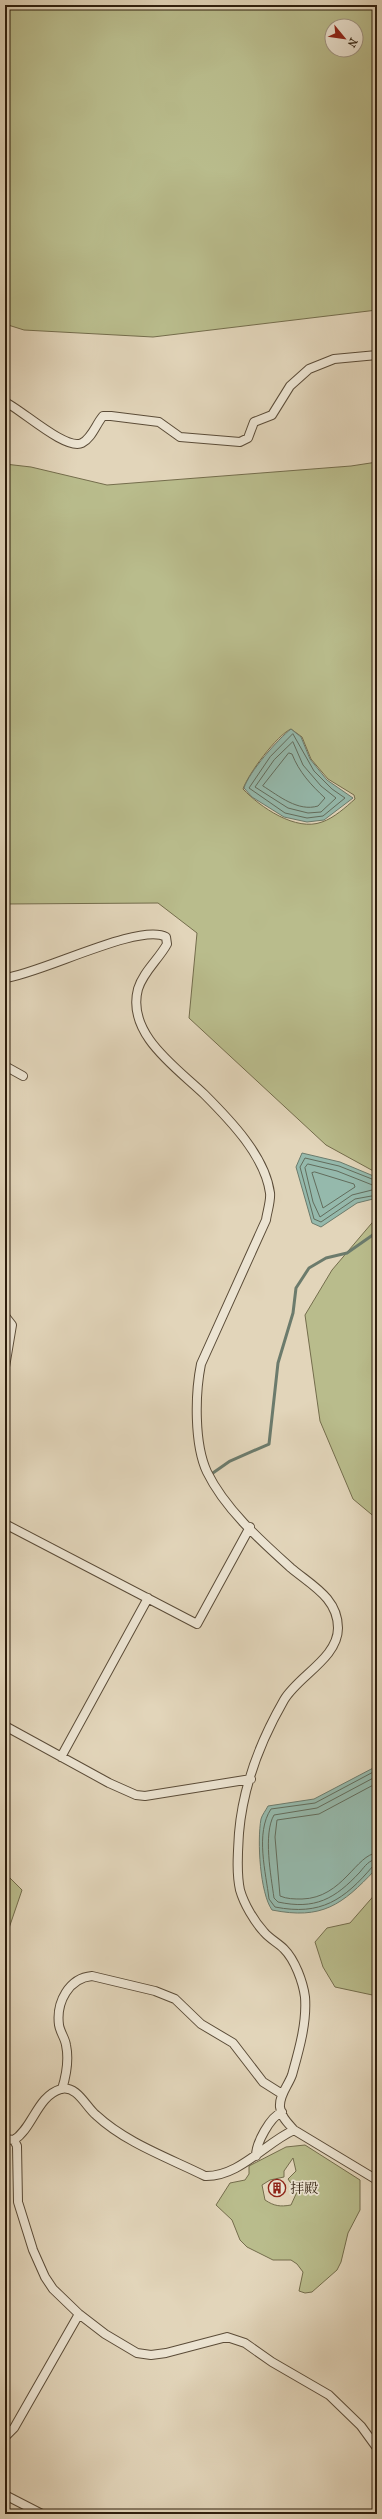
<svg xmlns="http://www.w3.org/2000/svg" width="382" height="2519" viewBox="0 0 382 2519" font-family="'IM FELL French Canon','Noto Serif JP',serif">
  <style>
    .green { fill: #b9bc8c; stroke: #746d4c; fill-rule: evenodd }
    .water { fill: #95b9ac; stroke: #6c7b6c }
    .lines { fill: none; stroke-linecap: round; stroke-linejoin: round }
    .shore { stroke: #626c5c; stroke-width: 1 }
    .stream { stroke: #6c7b6c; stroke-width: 3 }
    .minor-casing { stroke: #5b4c38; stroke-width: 10 }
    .minor { stroke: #ece4d2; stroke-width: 8 }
    .labels { text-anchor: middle; stroke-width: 3.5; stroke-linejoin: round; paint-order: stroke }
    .poi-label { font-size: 14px; fill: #2e1e0d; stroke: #ece4d2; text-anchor: start }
  </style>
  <rect width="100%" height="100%" fill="#e2d5ba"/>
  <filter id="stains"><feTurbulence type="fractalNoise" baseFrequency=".005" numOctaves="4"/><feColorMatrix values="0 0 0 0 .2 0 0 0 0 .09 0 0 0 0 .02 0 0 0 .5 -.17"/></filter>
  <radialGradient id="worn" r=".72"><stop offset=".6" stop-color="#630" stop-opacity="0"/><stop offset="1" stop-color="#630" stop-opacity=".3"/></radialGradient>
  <path class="green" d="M5 5H377V310L153 337 24 330 5 324ZM332 26H356V50H332Z
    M377 462V1173L326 1145 189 1018 197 933 158 903 5 904V464L31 467 107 485 351 466ZM291 729 302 737 311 759 328 779 354 795 355 799C346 807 334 818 322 822 296 832 260 807 243 789 248 774 277 735 291 729Z
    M377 1217V1519L353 1499 320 1421 305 1315 332 1270Z
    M5 1873 22 1890 7 1934 5 1981Z
    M377 1892V1996L335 1987 323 1967 315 1942 327 1928 350 1923Z
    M305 2145 360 2180V2210L348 2233 341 2262 337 2270 312 2292 305 2293 299 2291 303 2272 297 2264 291 2260H273L247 2247 240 2240 232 2220 216 2205 230 2183 245 2180 249 2174V2166L286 2147ZM293 2158 296 2171 288 2179 297 2192 291 2205C280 2207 274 2206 265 2200L262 2185 270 2180 284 2177V2171Z"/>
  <path class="water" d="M291 729 301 737 310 759 327 780 353 798 324 820 307 822 284 817 252 797 244 788C249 772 278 739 291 729Z
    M302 1153 340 1162 376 1177 377 1198 357 1203 321 1227 312 1223 296 1167Z
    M377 1766V1866L375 1870C342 1905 322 1920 272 1910 260 1893 257 1841 261 1819 262 1815 266 1810 268 1806L314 1799Z"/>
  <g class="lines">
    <path class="shore" d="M293 734 314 771 332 789 345 798 323 816 307 818 285 813 249 788 270 757Z
      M293 742 303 765 321 786 336 798 321 812 308 813 288 808 255 787 274 760Z
      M289 753 292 754C299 772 311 785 325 798L318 806C298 812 279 796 263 786Z
      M308 1164 337 1171 375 1186 376 1189 352 1195 320 1217 313 1202 305 1168Z
      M315 1172 354 1184 355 1187 323 1208 312 1173Z
      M377 1181 339 1166 305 1158 300 1167 314 1219 321 1222 355 1199 377 1195
      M377 1770 315 1803 271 1809C255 1833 266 1873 269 1899L275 1907C321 1916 344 1900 373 1866L377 1864
      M377 1776 317 1808 274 1815C263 1834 271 1876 274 1898L278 1902C315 1910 335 1899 360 1872 365 1866 369 1860 377 1859
      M377 1783 319 1814 277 1820 275 1837 280 1896C287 1899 294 1899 302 1899 343 1898 356 1854 377 1853"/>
    <path class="stream" d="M210 1475 230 1461 269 1444 278 1363 293 1313 296 1288 309 1268 326 1258 347 1253 377 1232"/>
    <defs>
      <path id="minor" d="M5 402C22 410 66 451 82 443 92 438 96 424 103 416H111L159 422 180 437 240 442 248 438 254 422 272 415 290 386 309 369 334 359 377 355
        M5 978C40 974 140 922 166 937L167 944C159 959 143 972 138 989 126 1034 177 1068 204 1094 230 1120 265 1156 270 1193 271 1201 267 1212 266 1220L201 1364C195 1394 194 1444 207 1472 225 1509 261 1541 291 1568 311 1585 338 1598 338 1628 338 1658 298 1676 284 1700 261 1740 243 1786 239 1833 238 1851 236 1872 240 1890 244 1904 254 1921 264 1932 270 1939 278 1943 284 1949 295 1960 303 1982 305 1997 307 2023 299 2050 292 2075 288 2086 279 2095 280 2107 281 2117 288 2123 294 2130L377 2180
        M5 1066 23 1076
        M5 1316 12 1325 5 1367
        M5 1524 197 1624 250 1527
        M5 1726 109 1783 136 1795 145 1796 251 1779
        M61 1757 148 1598
        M62 2089C66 2076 69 2059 66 2045 65 2038 60 2032 59 2025 56 2002 69 1978 92 1976L155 1991 175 1999 201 2024 233 2043 263 2082 282 2094
        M5 2139 14 2140C33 2128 37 2096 61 2089 77 2085 86 2107 96 2115 126 2143 169 2158 205 2176 239 2177 265 2143 294 2130
        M14 2140 17 2146 18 2202 33 2250 45 2277 53 2289 79 2314 105 2334 137 2353 151 2355 166 2353 227 2337 245 2343 272 2362 329 2395 361 2426 377 2448
        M256 2156C256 2143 270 2117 282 2112
        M5 2437 14 2428 79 2314
        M5 2495 42 2514"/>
    </defs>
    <use href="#minor" class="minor-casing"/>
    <use href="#minor" class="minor"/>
  </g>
  <defs>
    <symbol id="building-ring" viewBox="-11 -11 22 22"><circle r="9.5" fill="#ece4d2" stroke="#8f2418" stroke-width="1.5"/><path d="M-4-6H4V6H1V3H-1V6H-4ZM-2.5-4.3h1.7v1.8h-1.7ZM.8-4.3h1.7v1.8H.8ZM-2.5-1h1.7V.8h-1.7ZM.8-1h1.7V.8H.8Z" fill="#8f2418"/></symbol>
  </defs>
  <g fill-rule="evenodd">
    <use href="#building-ring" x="267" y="2178" width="20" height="20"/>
  </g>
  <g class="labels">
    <g class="poi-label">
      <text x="290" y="2193">拝殿</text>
    </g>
  </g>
  <rect width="382" height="2519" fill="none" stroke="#e2d5ba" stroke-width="20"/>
  <rect x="6" y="6" width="370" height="2507" fill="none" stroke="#2e1e0d" stroke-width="2"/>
  <rect x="10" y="10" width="362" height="2499" fill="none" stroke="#2e1e0d"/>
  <g transform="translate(344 38) rotate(119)"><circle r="19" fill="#ece4d2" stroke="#a09583"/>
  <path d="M0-3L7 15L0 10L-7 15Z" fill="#8f2418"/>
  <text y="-6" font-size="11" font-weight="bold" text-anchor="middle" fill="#2e1e0d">N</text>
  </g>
  <rect width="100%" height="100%" filter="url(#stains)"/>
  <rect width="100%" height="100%" fill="url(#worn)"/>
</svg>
